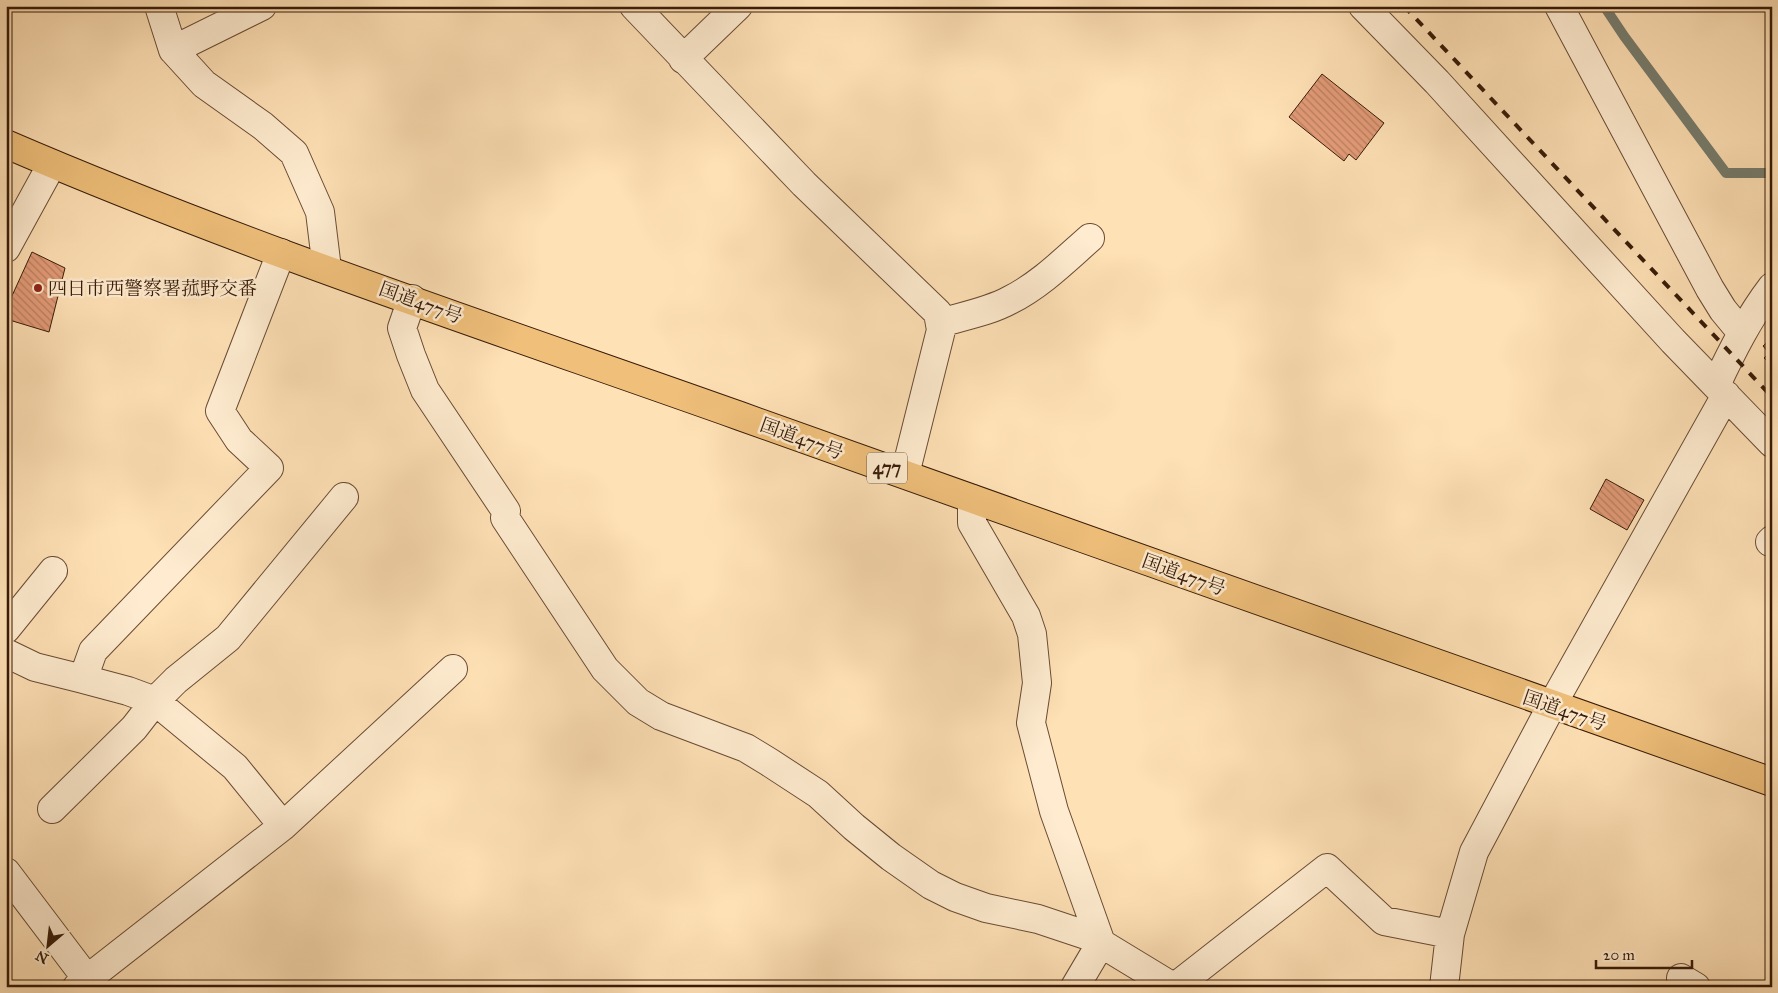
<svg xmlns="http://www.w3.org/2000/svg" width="1778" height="993" viewBox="0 0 1778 993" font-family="'IM FELL Great Primer','Noto Serif JP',serif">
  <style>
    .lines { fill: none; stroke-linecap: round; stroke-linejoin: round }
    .stream { stroke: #767c6d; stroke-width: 10 }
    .building { fill: url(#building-back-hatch); stroke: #371b08 }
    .minor-casing { stroke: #694c34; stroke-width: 30 }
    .highway-casing { stroke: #371b08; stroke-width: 30 }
    .minor { stroke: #ffecd0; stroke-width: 28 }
    .highway { stroke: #f0c07b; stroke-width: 28 }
    .rail { stroke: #371b08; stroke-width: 4; stroke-dasharray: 9 9; stroke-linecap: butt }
    .poi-dot { fill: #8f2418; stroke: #ffecd0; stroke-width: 2 }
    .labels { text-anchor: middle; stroke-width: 5; stroke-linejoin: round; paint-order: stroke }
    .shield { fill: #ffecd0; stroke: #735a44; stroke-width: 1 }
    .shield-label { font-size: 18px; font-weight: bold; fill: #371b08 }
    .poi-label { font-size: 19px; fill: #371b08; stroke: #ffecd0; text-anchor: start }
    .street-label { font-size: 19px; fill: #371b08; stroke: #ffecd0 }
  </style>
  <defs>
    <pattern id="building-back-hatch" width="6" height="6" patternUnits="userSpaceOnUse" patternTransform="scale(1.25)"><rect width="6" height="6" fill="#e39b78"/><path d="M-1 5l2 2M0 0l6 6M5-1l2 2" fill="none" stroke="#b97e60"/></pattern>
  </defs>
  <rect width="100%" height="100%" fill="#ffe1b6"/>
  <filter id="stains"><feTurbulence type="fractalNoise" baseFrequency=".004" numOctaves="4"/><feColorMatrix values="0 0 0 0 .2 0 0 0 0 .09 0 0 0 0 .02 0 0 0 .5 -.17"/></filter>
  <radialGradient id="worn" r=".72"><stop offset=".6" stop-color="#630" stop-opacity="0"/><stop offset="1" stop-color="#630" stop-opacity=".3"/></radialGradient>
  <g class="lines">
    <path class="stream" d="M1604 6 1624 36 1726 173H1772"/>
  </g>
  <path class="building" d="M1322 74 1384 123 1356 160 1349 154 1344 161 1289 117Z
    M32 252 65 268 49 332 6 319V309Z
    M1770 340 1772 341V366L1764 358 1769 353 1763 346Z
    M1606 479 1644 500 1627 530 1590 509Z"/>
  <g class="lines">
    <defs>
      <path id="minor" d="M159 6 173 50 204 84 263 126 294 153 320 212 327 269
        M634 6 804 184 938 313 941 330 905 474
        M1363 6 1437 82 1673 341 1772 443
        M1559 6 1710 289 1723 310 1742 333
        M173 50 262 6
        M683 59 738 6
        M6 248 52 164
        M412 299 402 328 411 355 425 390 506 511 505 518 605 669 638 702 661 716 746 748 769 762 818 794 854 827 891 857 931 885 955 897 986 908 1038 919 1089 936 1173 987
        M940 323C963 316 988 312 1010 300 1040 285 1065 260 1090 238
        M1716 385C1732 351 1749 317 1772 287
        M972 499V523L1026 616 1032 634 1037 683 1031 723 1054 811 1101 943 1075 987
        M1770 542 1772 540
        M6 629 53 571
        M6 653 35 667 83 679 93 651 269 468 239 440 220 411 281 253
        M83 679 128 691 155 701 235 767 283 826
        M52 809 134 728 155 701 176 680 228 638 344 497
        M6 872 87 979
        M1681 978 1696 987
        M77 987 283 826 453 669
        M1175 987 1327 868 1384 921 1450 934
        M1444 987 1450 934 1474 852 1552 705 1726 395"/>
      <path id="highway" d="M6 144C245 247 495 329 740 416 1084 538 1427 662 1772 782"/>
    </defs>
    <use href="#minor" class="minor-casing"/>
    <use href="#highway" class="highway-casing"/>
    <use href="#minor" class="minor"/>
    <use href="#highway" class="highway"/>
    <path class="rail" d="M1404 6 1772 397"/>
  </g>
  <circle class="poi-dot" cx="38" cy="288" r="5"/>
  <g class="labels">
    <rect class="shield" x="867" y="452.5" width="40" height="31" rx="4"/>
    <g class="shield-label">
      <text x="887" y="474">477</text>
    </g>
    <g class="poi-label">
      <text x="48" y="295">四日市西警察署菰野交番</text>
    </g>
    <g class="street-label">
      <text transform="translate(421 302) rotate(20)" y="7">国道477号</text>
      <text transform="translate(802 438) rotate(20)" y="7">国道477号</text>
      <text transform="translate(1184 574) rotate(20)" y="7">国道477号</text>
      <text transform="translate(1565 710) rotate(19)" y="7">国道477号</text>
    </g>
  </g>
  <rect width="1778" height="993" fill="none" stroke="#ffe1b6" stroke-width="25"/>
  <rect x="8" y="8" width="1763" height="978" fill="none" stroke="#371b08" stroke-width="2.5"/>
  <rect x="12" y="12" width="1753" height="968" fill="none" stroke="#371b08"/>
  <g transform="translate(48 946) rotate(208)" stroke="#ffecd0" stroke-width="4" paint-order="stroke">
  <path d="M0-4L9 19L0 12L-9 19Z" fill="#371b08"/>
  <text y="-8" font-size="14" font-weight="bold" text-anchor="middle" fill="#371b08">N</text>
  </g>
  <path d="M1596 960v8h96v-8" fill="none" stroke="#371b08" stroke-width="2.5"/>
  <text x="1603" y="960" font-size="15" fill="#371b08" stroke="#ffecd0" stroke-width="4" paint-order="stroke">20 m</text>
  <rect width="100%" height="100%" filter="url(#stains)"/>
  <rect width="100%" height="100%" fill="url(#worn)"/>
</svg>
